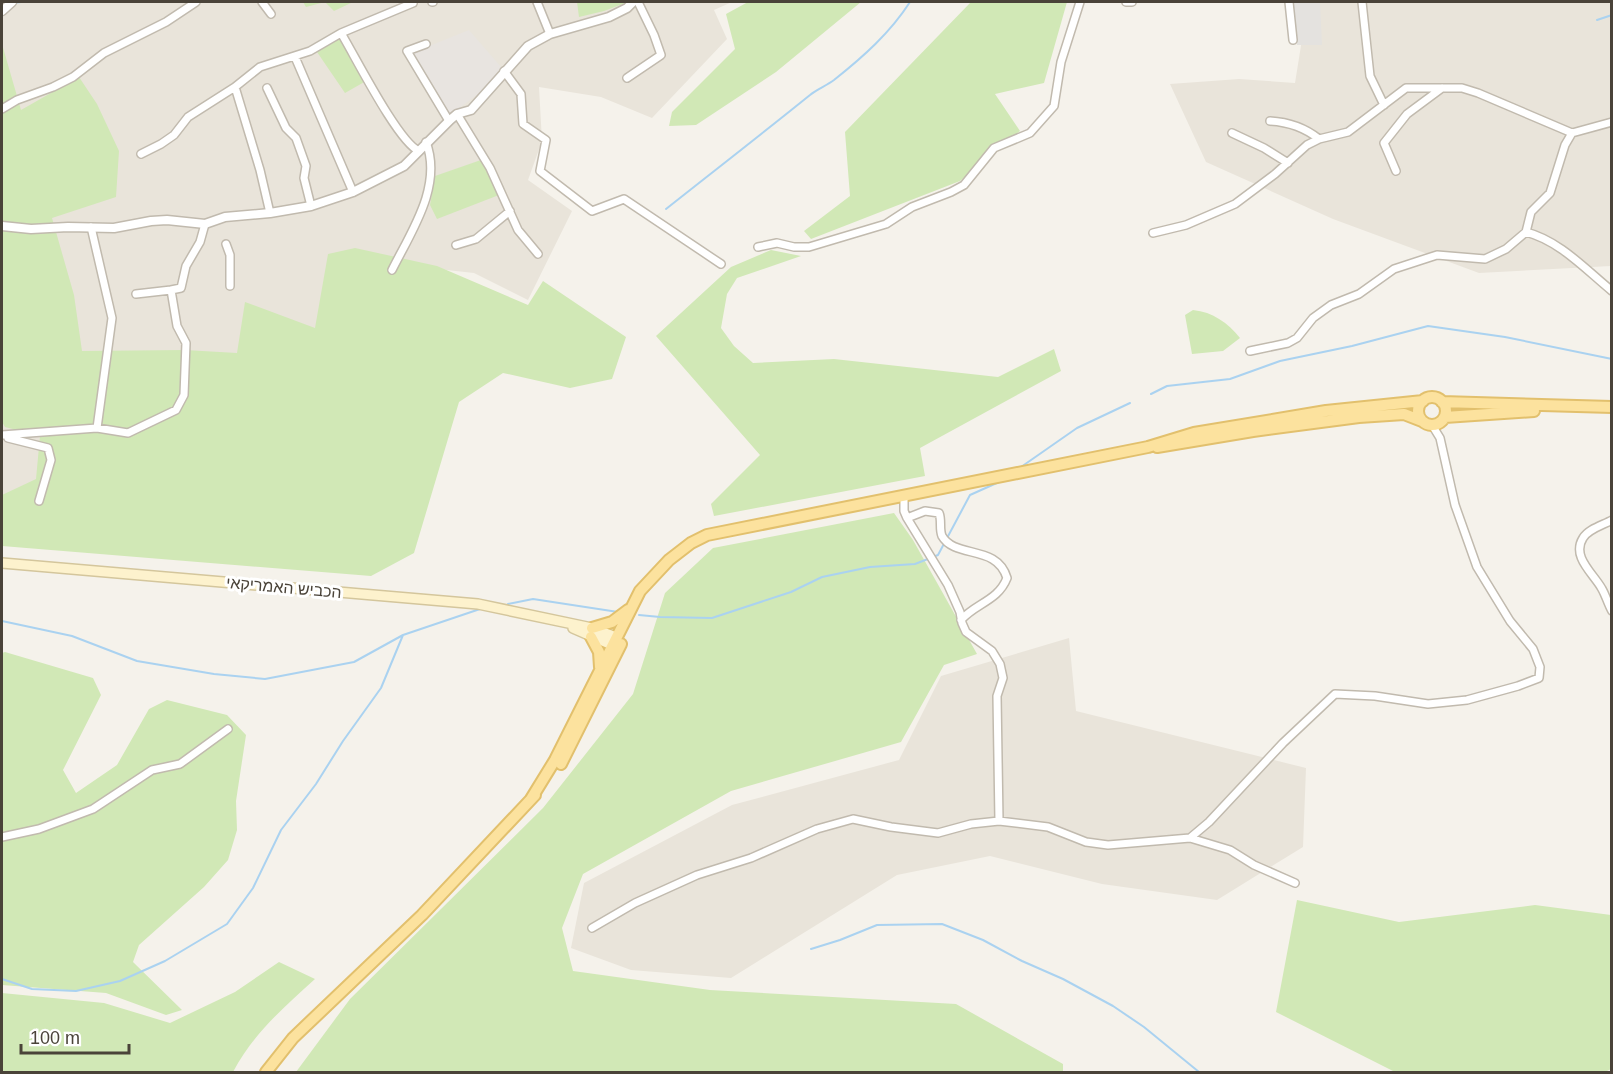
<svg xmlns="http://www.w3.org/2000/svg" width="1613" height="1074" viewBox="0 0 1613 1074" font-family="Helvetica,Heebo,sans-serif">
  <style>
    .residential { fill: #e9e4da }
    .industrial { fill: #e8e4e0 }
    .green { fill: #d1e8b6 }
    .parking { fill: #e4e2df }
    .lines { fill: none; stroke-linecap: round; stroke-linejoin: round }
    .stream { stroke: #aad2f0; stroke-width: 2 }
    .minor-casing { stroke: #c1baae; stroke-width: 10 }
    .tertiary-casing { stroke: #c1baae; stroke-width: 11 }
    .secondary-casing { stroke: #d4c69c; stroke-width: 12 }
    .primary-casing { stroke: #e2c06d; stroke-width: 14 }
    .minor { stroke: #fff; stroke-width: 7 }
    .tertiary { stroke: #fff; stroke-width: 8 }
    .secondary { stroke: #fdf2cd; stroke-width: 9 }
    .primary { stroke: #fce29e; stroke-width: 10 }
    .labels { text-anchor: middle; stroke-width: 6; stroke-linejoin: round; paint-order: stroke }
    .street-label { font-size: 16px; fill: #4a4339; stroke: #fff }
  </style>
  <rect width="100%" height="100%" fill="#f5f2eb"/>
  <path class="residential" d="M2 2H732L714 10 727 39 652 118 601 97 539 87 542 141 528 180 572 211 528 300 474 273 365 261 279 464 2 507Z
    M1308 2H1611V266L1479 273 1333 219 1206 162 1170 84 1239 79 1295 83Z
    M1069 638 1076 711 1306 768 1303 847 1217 900 1102 884 990 856 897 875 731 978 631 970 571 948 584 883 732 805 899 760 941 676Z"/>
  <path class="industrial" d="M469 30 502 68 485 89 450 115 412 53Z"/>
  <path class="green" d="M303 2H353L334 11 325 2 306 7Z
    M577 2H628L604 11 579 17Z
    M748 2H861L776 72 696 125 669 126 672 112 735 49 726 14Z
    M971 2H1067L1044 83 995 94 1020 131 960 181 811 239 804 231 850 196 845 132Z
    M341 37 366 81 345 93 317 52Z
    M2 44 21 110 79 77 97 104 119 151 116 197 52 218 74 295 82 351 185 350 237 353 245 302 315 328 328 254 355 248 437 266 528 305 543 281 626 337 612 379 570 388 503 373 459 402 414 553 371 576 2 546V495L36 479 40 436 5 427 2 422Z
    M481 160 499 195 437 219 430 205 435 176Z
    M771 250 801 256 737 278 727 294 721 328 734 346 753 363 834 359 998 377 1054 349 1061 371 920 448 925 476 714 516 711 504 760 455 656 336 731 267Z
    M1193 310C1213 312 1228 323 1240 338L1223 351 1192 354 1185 315Z
    M894 513 913 540 977 654 944 665 901 742 731 791 583 874 562 928 573 971 710 990 956 1004 1063 1064V1072H296L350 999 543 808 633 694 665 593 713 548Z
    M5 652 93 678 101 695 63 770 76 793 117 765 149 709 167 700 227 715 246 735 236 801 237 830 228 860 204 887 139 945 133 962 182 1010 166 1015 106 993 2 985V653Z
    M1297 900 1399 922 1535 905 1611 915V1069L1605 1072H1395L1276 1012Z
    M279 962 315 979C283 1008 253 1034 233 1072H2V993L104 1003 170 1023 235 992Z"/>
  <path class="parking" d="M1292 2H1320L1322 45H1297Z"/>
  <g class="lines">
    <path class="stream" d="M13 3 21 2
      M1597 20 1612 15
      M666 209C714 171 763 133 810 95 817 89 826 86 834 80 863 57 890 33 910 2
      M1151 394 1167 386 1230 379 1280 361 1352 346 1428 326 1505 337 1612 359
      M1021 467 1077 428 1130 403
      M508 604 533 599 618 612
      M639 615 660 617 712 618 791 592 822 577 870 567 915 564 938 555 970 495 999 482
      M2 621 72 636 137 661 214 674 265 679 354 662 403 635 480 609
      M811 949 840 940 877 925 942 924 983 940 1022 961 1063 979 1113 1006 1144 1027 1199 1072
      M2 979 32 989 76 991 120 981 165 961 227 924 253 888 281 830 316 784 343 741 381 688 403 635"/>
    <defs>
      <path id="minor" d="M262 2 271 14
        M432 2H433
        M537 2 550 34
        M1126 2H1132
        M1289 2 1293 40
        M1362 2 1370 76 1384 105
        M413 3 341 33C355 56 398 142 419 151
        M426 44 407 51 449 121
        M295 57 353 192
        M504 71 521 94 523 124 546 140 540 171 592 211 624 199 721 264
        M627 78 661 55 654 35 638 2
        M267 88 286 128 296 138 306 166 304 178 311 206
        M2 109 17 100 53 87 73 77 104 53 166 22 196 2
        M457 114 490 168 518 230 538 254
        M1270 121C1288 122 1304 127 1319 139
        M1612 122 1572 133 1565 145 1550 193 1531 212 1526 232C1560 241 1585 269 1612 291
        M1232 133 1264 148 1288 163
        M141 154 161 144 174 135 188 117 235 87
        M1396 171 1384 143 1407 114 1442 88
        M270 213 260 170 235 87 260 67 310 51 341 33
        M91 227 112 318 97 428
        M1153 233 1186 225 1235 204 1275 174 1307 145 1319 139 1348 132 1406 88H1462L1478 93 1572 133
        M226 244 230 255V286
        M456 245 476 239 510 211
        M758 247 777 243 794 247H809L886 224 912 207 951 192 964 185 994 148 1030 133 1054 106 1061 62 1080 2
        M392 270C411 232 443 186 426 142
        M136 294 171 290
        M1250 351 1288 343 1297 338 1313 318 1331 305 1359 294 1394 269 1437 255 1485 259 1506 249 1526 232
        M2 435 97 428 128 433 176 410 184 395 186 343 177 326 171 290 181 288 186 266 200 242 205 224
        M8 438 48 448 51 460 39 501
        M904 495V511L907 518 948 585 960 612 962 623 966 632 992 651 1000 664 1003 678 997 696 999 821
        M907 518 925 511 939 513C942 520 939 529 942 536 955 559 997 544 1007 578 998 601 976 603 961 620
        M1612 520C1603 525 1588 529 1583 538 1571 557 1594 574 1602 589 1606 596 1608 604 1612 611
        M2 837 39 829 93 809 152 770 180 764 228 729
        M1190 838 1230 850 1254 865 1295 883
        M592 928 635 903 697 875 751 858 817 829 853 819 891 827 938 833 971 824 999 821 1048 827 1086 842 1108 845 1190 838 1209 822 1283 743 1335 694 1375 696 1428 704 1467 700 1518 686 1539 678 1540 667 1533 649 1510 621 1477 567 1455 505 1440 438 1432 425"/>
      <path id="tertiary" d="M2 11 12 2
        M2 226 31 229 68 227 114 228 151 221 167 220 205 224 225 217 270 213 311 206 353 192 404 166 450 120 457 114 471 110 528 46 550 34 609 17 627 8 633 2"/>
      <path id="secondary" d="M2 563 478 604 592 628 616 637
        M573 628 612 645"/>
      <path id="primary" d="M1418 411a14 14 0 1 1 28 0a14 14 0 1 1-28 0Z
        M1442 402 1612 407
        M1445 417 1534 411
        M1157 447 1253 431 1359 417 1404 414 1422 421
        M592 628 612 622 628 610
        M591 637 599 652 600 667
        M561 764 621 644
        M531 799 555 760 640 591 669 560 691 543 707 535 1148 447 1194 433 1326 411 1423 401
        M266 1072 293 1038 422 915 535 795"/>
    </defs>
    <use href="#minor" class="minor-casing"/>
    <use href="#tertiary" class="tertiary-casing"/>
    <use href="#secondary" class="secondary-casing"/>
    <use href="#primary" class="primary-casing"/>
    <use href="#minor" class="minor"/>
    <use href="#tertiary" class="tertiary"/>
    <use href="#secondary" class="secondary"/>
    <use href="#primary" class="primary"/>
  </g>
  <g class="labels">
    <g class="street-label">
      <text transform="translate(284 587) rotate(5)" y="6">הכביש האמריקאי</text>
    </g>
  </g>
  <rect width="1613" height="1074" fill="none" stroke="#4a4339" stroke-width="6"/>
  <path d="M21 1044v9h108v-9" fill="none" stroke="#4a4339" stroke-width="3"/>
  <text x="30" y="1044" font-size="18" fill="#4a4339" stroke="#ffffff" stroke-width="4.5" paint-order="stroke">100 m</text>
</svg>
